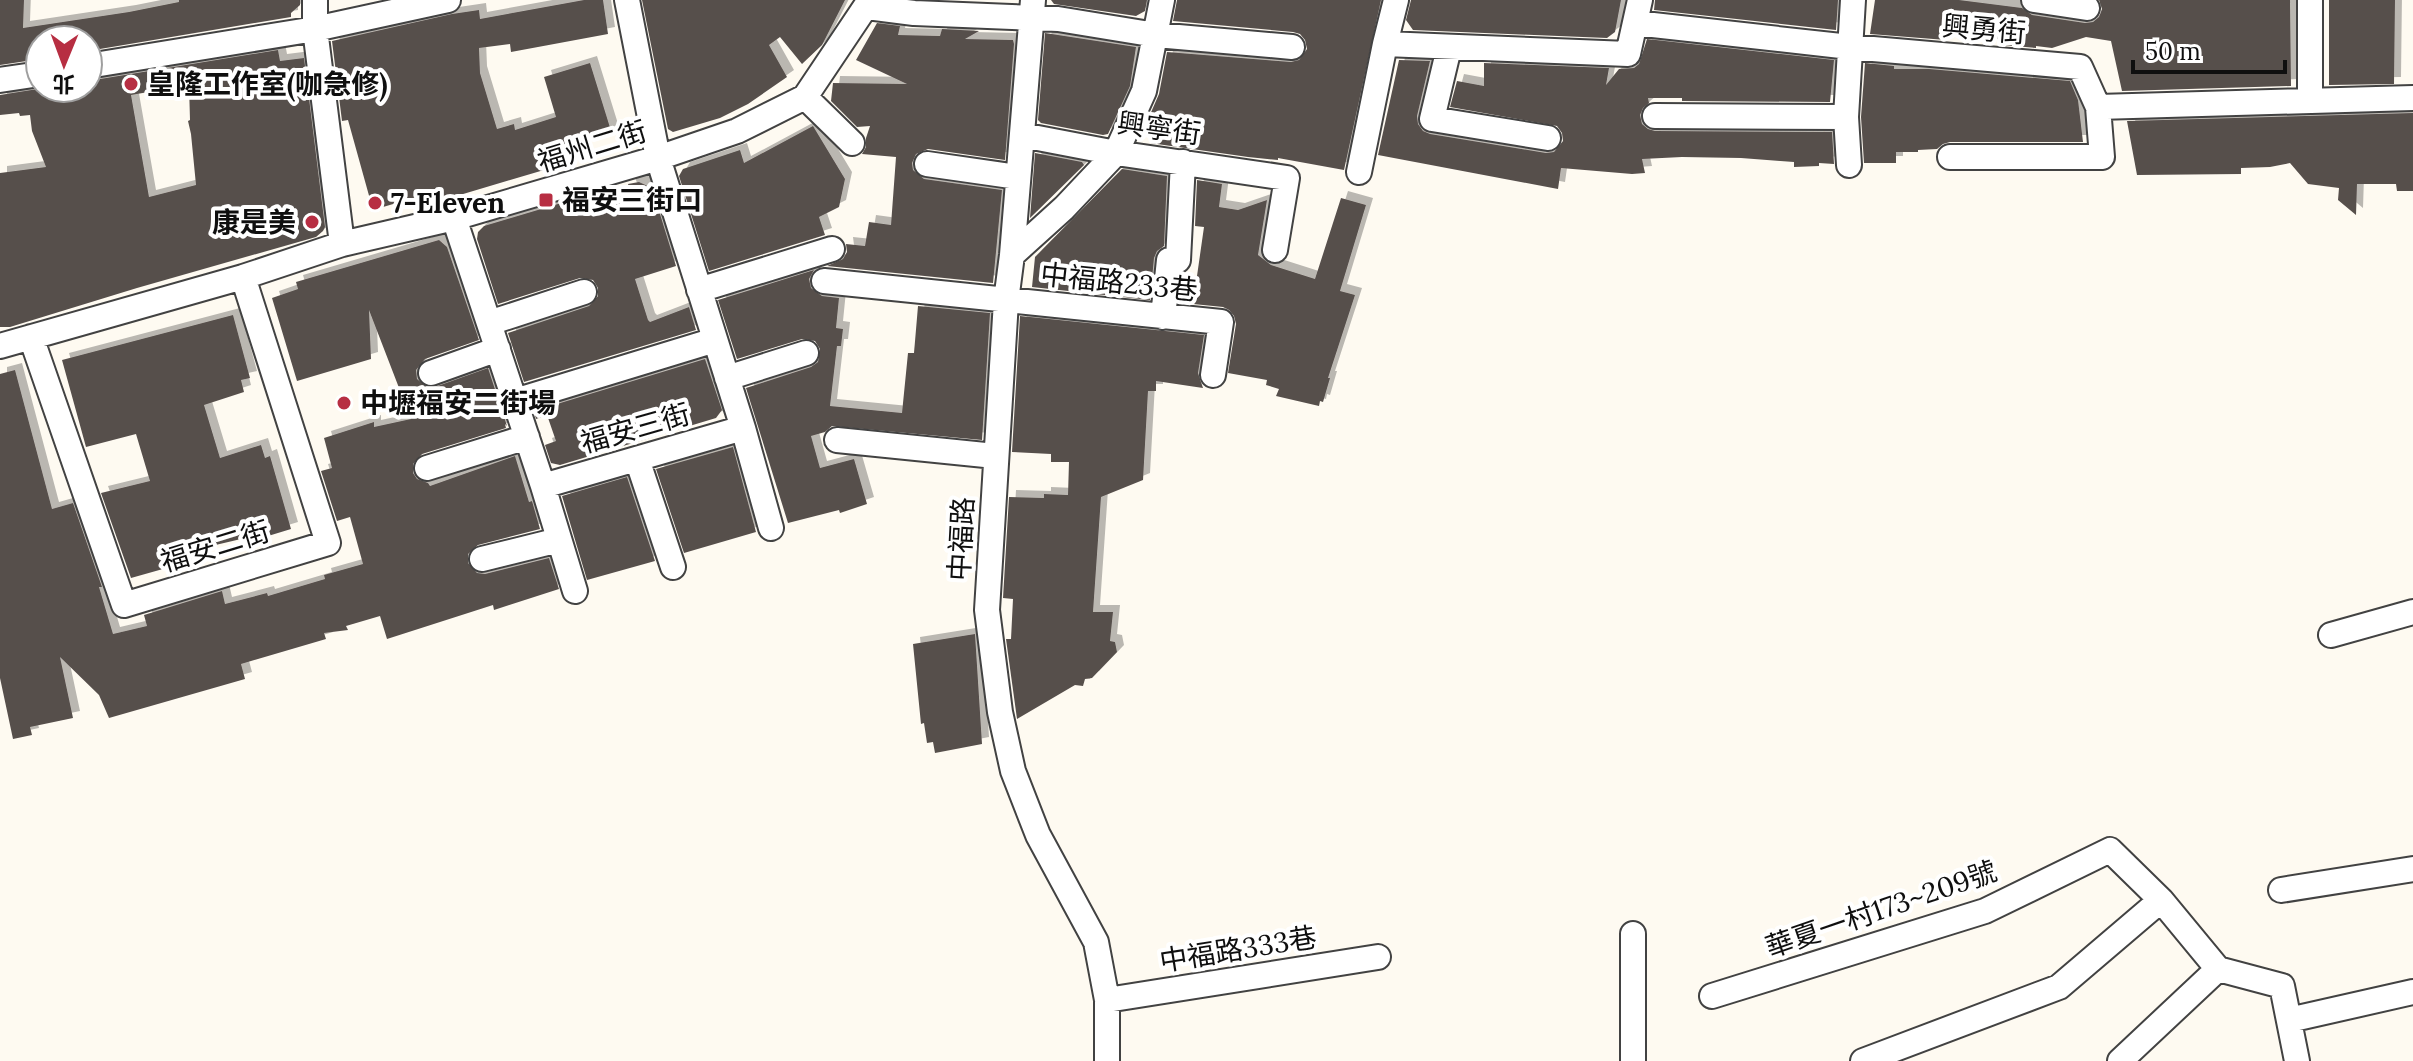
<svg xmlns="http://www.w3.org/2000/svg" width="2413" height="1061" viewBox="0 0 2413 1061" font-family="Lora,'Noto Sans TC',serif">
  <style>
    .building { fill: #574f4c; fill-rule: evenodd; filter: url(#shadow) }
    .lines { fill: none; stroke-linecap: round; stroke-linejoin: round }
    .minor-casing { stroke: #424242; stroke-width: 28 }
    .minor { stroke: #fff; stroke-width: 24 }
    .poi-dot { fill: #b72e42; stroke: #fff; stroke-width: 3 }
    .labels { text-anchor: middle; stroke-width: 8; stroke-linejoin: round; paint-order: stroke }
    .street-label { font-size: 28px; fill: #0f0f0f; stroke: #fff }
    .poi-label { font-size: 28px; font-weight: bold; fill: #0f0f0f; stroke: #fff; text-anchor: start }
  </style>
  <defs>
    <filter id="shadow"><feDropShadow dx="7" dy="-7" stdDeviation="0" flood-color="#0004"/></filter>
  </defs>
  <rect width="100%" height="100%" fill="#fefaf1"/>
  <path class="building" d="M0 0H24L23 28 129 12 179 2V0H300V5L291 13V17L88 51V40H40V59L0 65Z
    M584 0H603L608 34 511 52 510 44 479 48 480 73 497 129 514 124 515 130 556 117 544 77 590 63 612 134 540 154 544 170 423 206 420 196 373 210 348 120 342 121 332 41 452 14 479 10 480 19Z
    M642 0H845L822 45 802 64 780 37 769 45 787 77 748 104 720 118 673 132 668 129Z
    M1051 0H1147L1145 11 1136 16 1054 4Z
    M1177 0H1381L1344 170 1278 158V160L1248 157 1150 143 1152 131 1147 130 1149 117 1159 94 1167 52 1291 62 1299 60 1307 49 1305 40 1300 34 1293 32 1173 21Z
    M1411 0H1621L1615 32 1607 38 1413 30 1406 20Z
    M1655 0H1838L1836 30 1654 10Z
    M1875 0H1959L2022 8 2032 15 2085 23 2093 22 2099 17 2102 9 2099 0H2290L2291 86 2122 91 2111 41 2086 37 2052 48 2036 46V48L2003 45 2004 40 1946 32V40L1870 34Z
    M2329 0H2395L2394 84 2329 85Z
    M877 23 900 26 898 35 940 36 942 29 979 31 965 39 1013 40 1014 44 1005 160 928 149 916 154 912 163 913 170 924 179 1002 190 993 283 827 266 843 259 847 252 846 244 865 246 869 222 891 225 896 157 862 154 866 147V138L870 126 857 127 831 101 833 83 907 84 856 60Z
    M1045 33 1136 47 1130 86 1108 134 1103 135 1041 123 1038 120Z
    M1647 39 1834 60 1830 102 1682 101V98H1648L1649 103 1643 108 1640 115 1642 124 1648 129 1655 131 1832 132 1834 164 1819 163V166L1794 167V162L1741 158 1682 157 1642 159 1645 173 1632 174 1561 168 1558 189 1378 155 1399 60 1430 61 1417 116 1418 124 1423 131 1430 134 1546 153 1554 152 1563 141 1562 133 1557 126 1450 107 1457 81 1484 86V63L1609 68 1606 85 1619 69 1634 68 1639 64Z
    M278 50 280 61 304 58 325 227 323 231 316 237 137 288 10 327H0V173L46 167 32 131 30 115 20 116 19 113 0 115V95L44 88H88V81ZM189 85 190 120 188 121 191 134 196 185 149 197 131 95Z
    M1865 63 1894 66V69H1929L2070 81 2078 100 2083 142H1950L1943 144 1937 149 1918 150V152H1896V163H1864L1861 117Z
    M2413 113V191H2397L2396 184H2357L2356 215 2338 200 2339 188 2308 184 2290 163 2270 167 2241 168V174L2137 175 2127 121Z
    M813 126 845 179 839 207 819 217 825 235 709 271 679 176 683 169 740 150 744 163Z
    M1035 153 1082 162 1084 165 1030 218Z
    M1122 169 1167 176 1164 246 1157 251 1154 258 1150 300 1032 287 1035 257Z
    M1197 180 1222 184 1219 207 1238 210 1267 200 1258 255 1271 265 1315 279 1341 198 1366 205 1340 291 1355 295 1328 378H1330L1323 402 1320 401 1319 406 1276 396 1279 389 1266 385 1267 380 1228 373 1236 324 1234 316 1229 310 1223 307 1193 304 1204 227 1195 226Z
    M639 182 652 188 676 266 635 279 648 320 650 322 689 307 696 330 524 382 508 333 589 306 598 296V288L593 280 580 278 498 304 477 239 478 232 484 226 568 201 597 194 599 198 630 190 628 184Z
    M439 240 447 247 479 340 425 359 416 370 417 379 428 388 435 387 488 368 507 426 505 424 506 428 422 454 413 464V473L417 479 428 483 430 486 515 456 529 502 532 501 540 529 478 545 468 554V563L477 573 485 574 549 558 559 589 494 610 493 605 387 639 380 616 346 626 348 630 324 633 326 639 241 664 245 679 109 718 99 695 60 657 73 718 30 727 32 735 13 739 0 678V374L15 370 52 509 73 503 102 587H99L113 634 147 626 144 615 222 591 225 604 267 593 268 596 325 579 324 575 363 564 350 517 337 521 321 471 332 468 324 438 374 422V427L411 419 369 310 371 359 297 381 272 298 298 289 296 282Z
    M814 270 809 279 811 288 822 296 839 298 836 328 843 329 841 346H837L830 406 902 413 908 353H914L918 306 990 313 982 440 832 426 825 432 811 436 820 468 854 459 867 504 840 513 839 510 788 523 746 388 811 367 818 362 820 349 815 341 802 339 737 359 718 300Z
    M233 315 250 378 241 380 244 392 204 405 220 458 261 445 265 458 270 456 291 529 242 544 241 539 207 547 209 556 131 578 101 493 150 481 136 434 86 447 62 360Z
    M1020 316 1204 335 1198 373 1203 388 1156 381V391H1148L1143 480 1101 497 1093 612H1113L1110 641 1115 642 1117 652 1092 678 1085 679 1083 686 1075 685 1017 719 1006 639H1011L1013 599 1003 598 1009 497 1044 498V494L1068 495 1069 462H1051V454L1012 452Z
    M705 359 722 410 716 418 560 465 551 463 545 445 556 441 547 415 536 419 534 411Z
    M733 447 756 532 684 553 656 469Z
    M627 477 655 561 587 580 562 496Z
    M975 634 982 744 935 753 933 742 927 743 924 723 921 724 913 644Z"/>
  <g class="lines">
    <defs>
      <path id="minor" d="M315 0V29L342 244
        M627 0 658 158 743 428 771 528
        M1033 0 1012 255 1006 301 987 610 1000 712 1013 771 1038 835 1096 942 1107 1000V1061
        M2034 0 2087 8
        M2310 0V101
        M867 7 914 13 1058 19 1156 35 1292 47
        M1635 23 1850 47 2080 67 2098 107 2102 157H1950
        M1385 44 1628 54 1640 0
        M1449 48 1432 119 1548 138
        M88 66 315 29 448 0
        M0 80 40 74
        M805 97 852 143
        M2098 107 2413 98
        M1655 116 1846 117
        M1022 135 1116 153 1287 178 1275 250
        M927 164 1018 177
        M1849 165 1846 117 1853 0
        M1359 172 1385 44 1396 0
        M454 218 543 486 575 591
        M1012 255 1064 208 1116 153 1144 91 1162 0
        M824 281 1221 322 1213 375
        M699 290 832 249
        M1163 317 1169 260H1178L1183 162
        M489 323 584 292
        M31 337 124 605 328 543 243 277
        M0 346 243 277 342 244 454 218 658 158 737 131 805 97 870 0
        M431 373 498 349
        M727 378 806 353
        M515 401 715 340
        M837 440 995 456
        M637 459 673 567
        M427 468 527 437
        M543 486 743 428
        M482 559 559 540
        M2331 635 2413 612
        M2281 890 2413 869
        M1633 934V1061
        M1712 996 1985 911 2110 850 2161 900 2218 969
        M1107 1000 1378 957
        M2289 1020 2413 992
        M1863 1061 2059 987 2161 900
        M2120 1061 2218 969 2282 986 2297 1061"/>
    </defs>
    <use href="#minor" class="minor-casing"/>
    <use href="#minor" class="minor"/>
  </g>
  <g class="poi-dot">
    <circle cx="131" cy="84" r="8"/>
    <rect x="538" y="192" width="16" height="16" rx="4"/>
    <circle cx="375" cy="203" r="8"/>
    <circle cx="312" cy="222" r="8"/>
    <circle cx="344" cy="403" r="8"/>
  </g>
  <g class="labels">
    <g class="street-label">
      <text transform="translate(1984 29) rotate(5)" y="10">興勇街</text>
      <text transform="translate(1159 128) rotate(8)" y="10">興寧街</text>
      <text transform="translate(592 146) rotate(-17)" y="10">福州二街</text>
      <text transform="translate(1119 282) rotate(6)" y="10">中福路233巷</text>
      <text transform="translate(635 428) rotate(-16)" y="10">福安三街</text>
      <text transform="translate(961 539) rotate(-87)" y="10">中福路</text>
      <text transform="translate(215 546) rotate(-17)" y="10">福安二街</text>
      <text transform="translate(1881 909) rotate(-19)" y="10">華夏一村173~209號</text>
      <text transform="translate(1238 949) rotate(-9)" y="10">中福路333巷</text>
    </g>
    <g class="poi-label">
      <text x="147" y="94">皇隆工作室(咖急修)</text>
      <text x="562" y="210">福安三街口</text>
      <text x="391" y="213">7-Eleven</text>
      <text x="296" y="232" text-anchor="end">康是美</text>
      <text x="360" y="413">中壢福安二街場</text>
    </g>
  </g>
  <g transform="translate(64 64) rotate(181)"><circle r="38" fill="#ffffff" stroke="#9f9f9f" stroke-width="2"/>
  <path d="M0-6L14 30L0 20L-14 30Z" fill="#b72e42"/>
  <text y="-12" font-size="22" font-weight="bold" text-anchor="middle" fill="#0f0f0f">北</text>
  </g>
  <path d="M2133 60v12h152v-12" fill="none" stroke="#0f0f0f" stroke-width="4"/>
  <text x="2145" y="60" font-size="24" fill="#0f0f0f" stroke="#ffffff" stroke-width="6" paint-order="stroke">50 m</text>
</svg>
